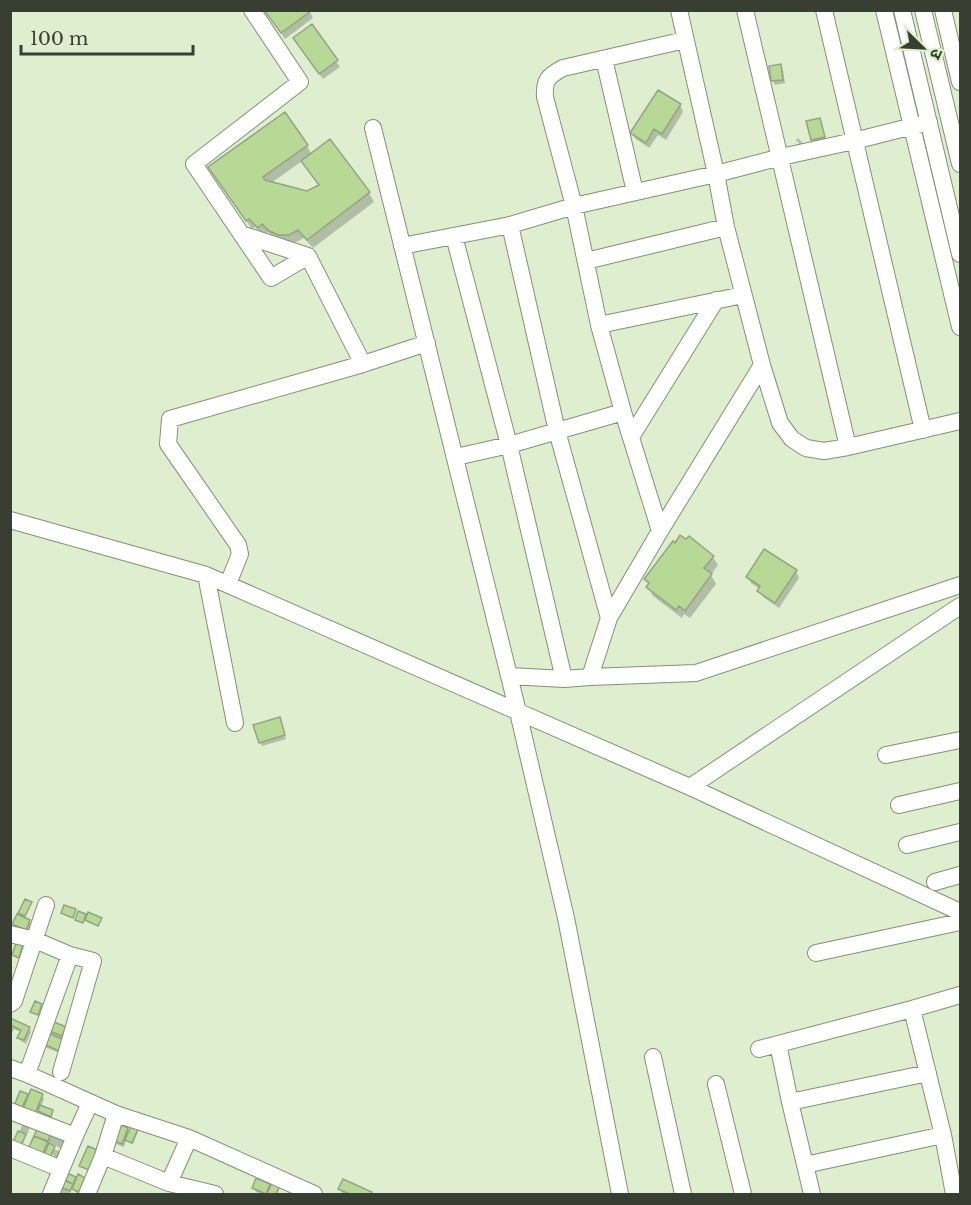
<svg xmlns="http://www.w3.org/2000/svg" width="971" height="1205" viewBox="0 0 971 1205" font-family="'Libre Baskerville','Noto Sans Devanagari',serif">
  <style>
    .shadow { fill: #0003; fill-rule: evenodd }
    .building { fill: #b8d895; stroke: #94a386; stroke-width: 1.5 }
    .lines { fill: none; stroke-linecap: round; stroke-linejoin: round }
    .minor-casing { stroke: #839275; stroke-width: 18 }
    .minor { stroke: #fff; stroke-width: 16 }
  </style>
  <rect width="100%" height="100%" fill="#deeecf"/>
  <path class="shadow" d="M265 10H309L313 18 285 39Z
    M298 45 336 61 340 67 323 79Z
    M780 66 783 70 785 83 775 85 773 81 771 67Z
    M680 105 683 112 666 140 658 135 649 148 636 139 632 133Z
    M808 122 821 123 826 141 815 144Z
    M798 138 804 145 802 147 796 140Z
    M330 141 369 193 374 202 313 248 304 238 294 243 276 240 268 232 263 236 255 227 252 229 215 176 307 146 312 155ZM302 161 320 186 307 193 271 183Z
    M713 557 718 565 711 575 716 584 690 618 684 614 682 618 653 596 648 587 649 585 646 579Z
    M796 571 799 578 779 608 763 597 759 591 760 589 751 583 748 577Z
    M281 722 286 739 262 746 260 742Z
    M31 903V904L24 919 29 921 32 925 28 933 16 928 14 924 23 919 20 913Z
    M10 1020 29 1028 31 1032 26 1044 21 1041 19 1038 21 1032 14 1029 10 1037Z
    M65 1028 62 1054 45 1047 47 1029Z
    M27 1095 29 1098 42 1095 44 1099 41 1107 52 1111 51 1117 39 1112 36 1119 16 1107Z
    M24 1121 31 1125 22 1146 15 1142Z
    M39 1127 67 1138 63 1150 52 1143 56 1151 57 1150 62 1152 60 1160 55 1158 53 1154 51 1157 30 1149Z
    M127 1129 130 1133 137 1130 138 1132 133 1144 126 1141 124 1147 116 1144 114 1140Z
    M63 1173 75 1178 80 1194H77L73 1187 70 1193 74 1194H62L56 1192Z
    M269 1186 271 1189 281 1186 277 1194H262L256 1192 254 1188Z
    M340 1189 370 1194H371H345L342 1193Z"/>
  <path class="building" d="M264 10H310L311 11 281 33Z
    M312 24 338 60 319 74 293 38Z
    M781 64 783 80 771 81 769 66Z
    M658 90 681 104 662 134 654 129 646 143 630 133Z
    M285 112 308 145 263 177 265 180 307 191 319 185 301 161 330 139 370 192 307 240 298 230 289 235H279L269 231 262 224 258 228 249 219 246 221 208 167Z
    M820 118 825 137 811 140 806 121Z
    M680 535 686 539 689 536 714 556 704 568 712 574 685 611 679 606 676 610 646 587 649 583 644 579 673 541 675 543Z
    M764 549 797 570 775 603 757 591 760 586 746 577Z
    M280 717 285 735 259 743 253 725Z
    M25 899 32 902 25 916 18 913Z
    M64 905 76 909 73 918 61 913Z
    M78 911 86 914 83 923 75 920Z
    M88 912 102 918 98 926 85 920Z
    M17 914 30 920 26 930 12 924Z
    M16 943 23 945 19 958 12 955Z
    M35 1001 42 1004 38 1015 30 1012Z
    M10 1018 30 1027 24 1040 17 1038 21 1030 12 1026 10 1028Z
    M49 1020 66 1027 62 1036 45 1029Z
    M46 1032 64 1040 59 1051 41 1043Z
    M31 1089 43 1094 34 1116 22 1111Z
    M20 1091 28 1094 21 1110 14 1106Z
    M40 1105 53 1110 51 1117 38 1111Z
    M119 1124 128 1128 122 1144 112 1140Z
    M39 1125 52 1131 48 1141 34 1136Z
    M131 1126 138 1129 132 1143 125 1140Z
    M18 1131 26 1134 21 1145 13 1142Z
    M34 1136 48 1142 42 1155 28 1149Z
    M49 1143 55 1146 50 1157 44 1154Z
    M88 1146 100 1151 92 1171 79 1166Z
    M62 1171 76 1177 73 1184 59 1177Z
    M78 1174 87 1179 81 1193 72 1189Z
    M58 1178 73 1184 70 1191 56 1185Z
    M256 1178 270 1184 266 1194 252 1188Z
    M343 1179 372 1192 371 1194H350L338 1189Z
    M273 1180 281 1183 276 1194H267Z"/>
  <g class="lines">
    <defs>
      <path id="minor" d="M252 10 300 82 194 164 271 278 308 256 363 364
        M679 10 716 174 781 157 854 141 929 122
        M745 10 848 447
        M824 10 923 430
        M884 10 960 327
        M902 10 960 254
        M923 10 960 164
        M943 10 960 82
        M604 59 635 192
        M373 128 518 712 566 918 620 1194
        M510 225 557 431 609 618
        M241 234 308 256
        M454 236 509 445 564 679
        M402 246 510 225 574 206 716 174 726 227 762 365
        M586 261 726 227
        M599 325 743 295
        M631 437 716 300
        M456 457 509 445 623 412
        M10 520 206 575 690 787 960 912
        M660 531 623 412 599 325 574 206 545 97C544 80 548 76 563 68L685 40
        M206 575 235 723
        M228 584 240 554 238 545 168 444 170 419 363 364 427 343
        M510 676 564 679 590 677 609 618 660 531 762 365 780 423 792 439 806 448 824 451 848 447 960 421
        M590 677 696 673 960 585
        M886 755 960 740
        M690 787 960 606
        M899 805 960 791
        M907 845 960 832
        M935 882 960 875
        M10 934 35 940 70 955 93 961 61 1072
        M816 953 960 922
        M10 1004 14 1001 46 905
        M912 1009 943 1135 954 1194
        M778 1044 790 1102 812 1194
        M759 1049 912 1009 960 995
        M653 1057 683 1194
        M10 1068 27 1074 116 1114 189 1138 314 1194
        M27 1074 70 955
        M716 1084 743 1194
        M790 1102 928 1073
        M10 1111 75 1136
        M10 1148 61 1169
        M103 1156 169 1183 215 1194
        M805 1165 943 1135
        M169 1183 189 1138
        M51 1194 75 1136 90 1103
        M87 1194 103 1156 116 1114"/>
    </defs>
    <use href="#minor" class="minor-casing"/>
    <use href="#minor" class="minor"/>
  </g>
  <rect width="971" height="1205" fill="none" stroke="#383e32" stroke-width="24"/>
  <g transform="translate(923 48) rotate(114)" stroke="#deeecf" stroke-width="4.5" paint-order="stroke">
  <path d="M0-4.5L10 22L0 15L-10 22Z" fill="#383e32"/>
  <text y="-9" font-size="16" font-weight="bold" text-anchor="middle" fill="#383e32">उ</text>
  </g>
  <path d="M21 45v9h172v-9" fill="none" stroke="#383e32" stroke-width="3"/>
  <text x="30" y="45" font-size="18" fill="#383e32" stroke="#deeecf" stroke-width="4.5" paint-order="stroke">100 m</text>
</svg>
